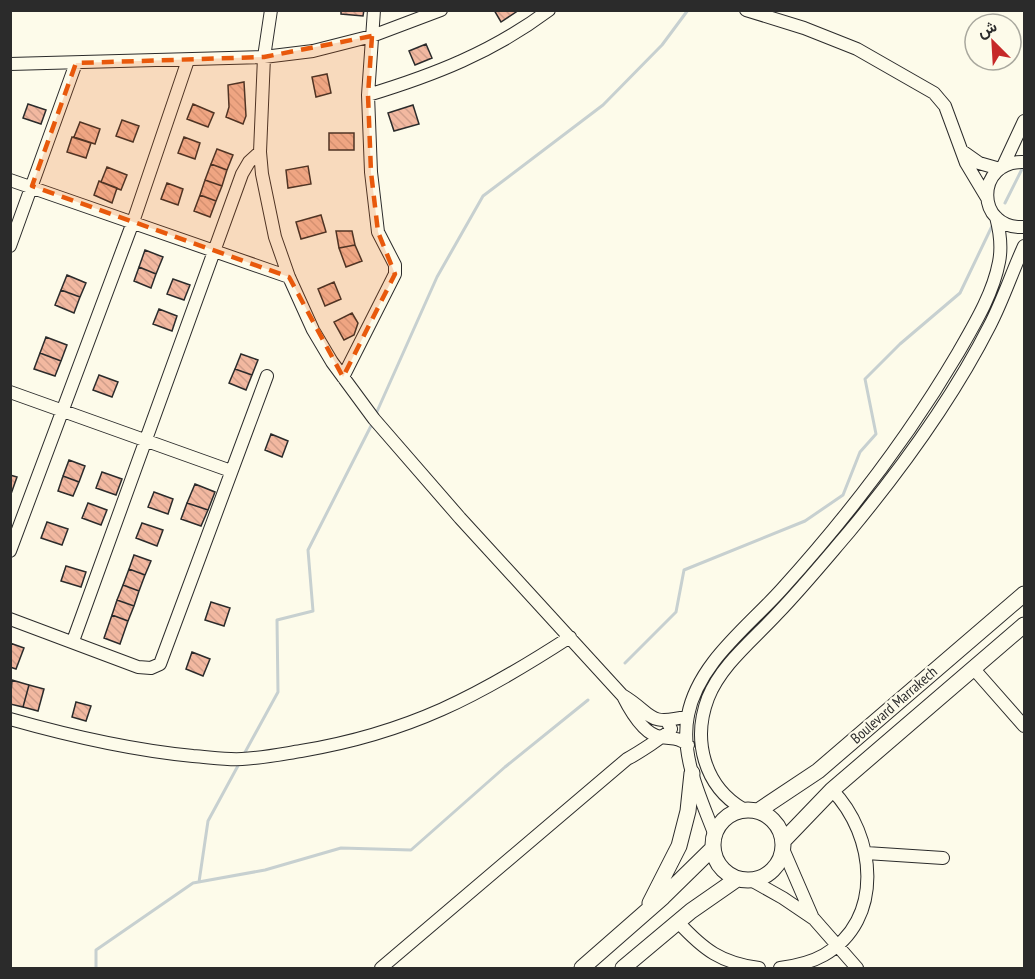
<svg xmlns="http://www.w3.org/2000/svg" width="1035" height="979" viewBox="0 0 1035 979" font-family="'PT Sans Narrow',Vazirmatn,sans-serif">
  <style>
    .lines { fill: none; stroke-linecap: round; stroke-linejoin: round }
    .stream { stroke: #c7d0d0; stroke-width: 3 }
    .building { fill: url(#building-back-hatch); stroke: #2b2b2b; stroke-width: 1.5 }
    .minor-casing { stroke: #2b2b2b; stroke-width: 14 }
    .major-casing { stroke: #2b2b2b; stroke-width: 17 }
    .minor { stroke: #fdfbea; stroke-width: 12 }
    .major { stroke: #fdfbea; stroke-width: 15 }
    .marked { fill: #e8590c; fill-opacity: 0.2; stroke: #e8590c; stroke-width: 4.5; stroke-dasharray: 12 8; stroke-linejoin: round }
    .labels { text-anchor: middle; stroke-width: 4.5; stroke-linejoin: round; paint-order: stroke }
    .street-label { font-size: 15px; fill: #2b2b2b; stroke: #fdfbea }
  </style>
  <defs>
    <pattern id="building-back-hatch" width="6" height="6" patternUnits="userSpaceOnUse" patternTransform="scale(1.5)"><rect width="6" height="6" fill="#f2b8a0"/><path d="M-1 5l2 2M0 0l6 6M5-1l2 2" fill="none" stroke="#d09e8a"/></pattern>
  </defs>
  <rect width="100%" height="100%" fill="#fdfbea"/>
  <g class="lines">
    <path class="stream" d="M1005 203 1023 167
      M375 416 437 277 483 196 603 105 662 45 688 10
      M625 663 676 612 684 570 805 521 843 495 860 452 876 434 865 379 900 344 960 293 993 224
      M243 756 278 692 277 620 313 611 308 550 373 422
      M199 882 208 821 240 762
      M96 968V950L193 883 265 870 341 848 411 850 505 767 588 700"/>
  </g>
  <path class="building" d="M341 10H364L363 16 341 14Z
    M494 10H519L501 22Z
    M426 44 432 58 415 65 409 51Z
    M327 74 331 93 316 97 312 77Z
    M244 82 246 116 243 124 226 117 229 107 228 85Z
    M28 104 46 110 41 124 23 118Z
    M193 104 214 113 208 127 187 119Z
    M413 105 419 124 394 131 388 113Z
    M122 120 139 126 133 142 116 136Z
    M80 122 100 129 95 144 74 137Z
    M329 133H354V150H329Z
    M72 137 91 143 86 158 67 152Z
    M184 137 200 143 195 159 178 153Z
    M217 149 233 155 227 170 211 164Z
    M211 164 227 170 222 186 205 180Z
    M308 166 311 184 288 188 286 170Z
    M107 167 127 175 121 190 101 182Z
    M205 180 222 186 216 201 200 195Z
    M99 181 117 188 112 203 94 195Z
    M167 183 183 189 178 205 161 199Z
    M200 195 216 201 210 217 194 211Z
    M321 215 326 232 301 239 296 222Z
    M336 231H352L355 245 339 248Z
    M355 245 362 261 346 267 339 248Z
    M145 250 163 257 156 274 139 267Z
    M139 267 156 274 151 288 134 281Z
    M67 275 86 283 80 297 61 290Z
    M173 279 190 285 184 300 167 294Z
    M334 282 341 299 325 306 318 289Z
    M61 290 80 297 74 313 55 305Z
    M159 309 177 316 172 331 153 324Z
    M352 313 358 323 354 335 344 340 334 322Z
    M46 337 67 345 61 361 40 353Z
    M40 353 61 361 55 376 34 369Z
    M241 354 258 360 252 375 235 369Z
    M235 369 252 375 246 390 229 383Z
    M99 375 118 382 112 397 93 390Z
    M271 434 288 441 282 457 265 450Z
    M69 460 85 466 79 482 63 476Z
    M102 472 122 479 116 495 96 488Z
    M10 475 17 477 11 494H10Z
    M63 476 79 482 73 496 58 491Z
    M195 484 215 492 208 510 187 503Z
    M154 492 173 499 168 514 148 507Z
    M88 503 107 510 101 525 82 518Z
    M187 503 208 510 201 526 181 519Z
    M47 522 68 529 62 545 41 538Z
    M142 523 163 530 157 546 136 538Z
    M134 555 151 561 145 575 129 569Z
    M66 566 86 572 81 587 61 581Z
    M129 569 145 575 139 591 123 585Z
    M123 585 139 591 134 606 117 600Z
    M117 600 134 606 128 621 112 615Z
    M211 602 230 608 224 626 205 620Z
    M112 615 128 621 120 644 104 638Z
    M10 643 24 648 16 669 10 667Z
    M192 652 210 659 203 676 186 669Z
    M12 680 29 685 23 707 10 704Z
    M29 685 44 689 38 711 23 707Z
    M76 702 91 706 86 721 72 717Z"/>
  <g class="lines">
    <defs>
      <path id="minor" d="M271 10 264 57 260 152 262 174 275 237 289 277 313 330 332 362 374 419 460 518 622 695C654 714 646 727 688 716
        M746 10 804 28 857 49 934 93 945 106 966 163 987 198
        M10 64 264 57 313 51 372 36 441 10
        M368 95C434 75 493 52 549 10
        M962 151 979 163 1000 169
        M1024 162C975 160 975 230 1024 227
        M1003 166 1024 121
        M10 180 289 277
        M10 246 76 63
        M343 377 395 274V265L378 232 371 172 368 95 374 10
        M10 392 231 471
        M10 551 133 222 188 60
        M10 619 138 667 151 668 160 664 267 376
        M73 641 242 174 249 162 260 152
        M973 668 1024 726
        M623 696C630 710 644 735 661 737 673 739 678 737 688 745
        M10 719C70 736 130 750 193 756 209 757 226 760 242 759 262 758 282 754 301 751 409 733 479 696 570 637
        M743 809C704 786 692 740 708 698 721 665 753 640 777 614 802 588 825 560 849 532 902 468 952 400 990 325 1003 300 1012 272 1024 246
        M714 833C700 796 680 756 688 715 698 663 748 627 782 589 848 516 908 438 958 353 974 325 993 294 999 262 1002 247 1000 232 996 217
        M783 849 812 916
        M866 853 943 858
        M751 880 783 898 814 919 857 968
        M678 922C704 950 721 963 759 968
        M381 968 627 759C635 755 668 734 671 729L667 721
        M780 968C795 966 810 963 824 955 885 920 876 835 832 790"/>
      <path id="major" d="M713 845a35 35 0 1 1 70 0a35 35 0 1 1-70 0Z
        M758 811 818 771 1024 594
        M783 841 832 790 1024 625
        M650 903 679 846 688 811 692 773
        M582 968 663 897 713 848
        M623 968 691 911 737 879"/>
    </defs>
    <use href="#minor" class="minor-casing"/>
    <use href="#major" class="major-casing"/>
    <use href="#minor" class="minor"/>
    <use href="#major" class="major"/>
  </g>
  <path class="marked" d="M372 36 368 95 371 172 378 232 395 274 343 377 289 277 32 186 76 63 264 57Z"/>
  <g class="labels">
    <g class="street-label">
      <text transform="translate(894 705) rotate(-41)" y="5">Boulevard Marrakech</text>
    </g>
  </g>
  <rect width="1035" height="979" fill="none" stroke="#2b2b2b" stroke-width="24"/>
  <g transform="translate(993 42) rotate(336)"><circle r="28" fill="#fdfbea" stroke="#a9a89e" stroke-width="1.5"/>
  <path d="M0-4.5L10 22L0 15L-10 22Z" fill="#c62828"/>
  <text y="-9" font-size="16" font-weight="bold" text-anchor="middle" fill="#2b2b2b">ش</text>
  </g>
</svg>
